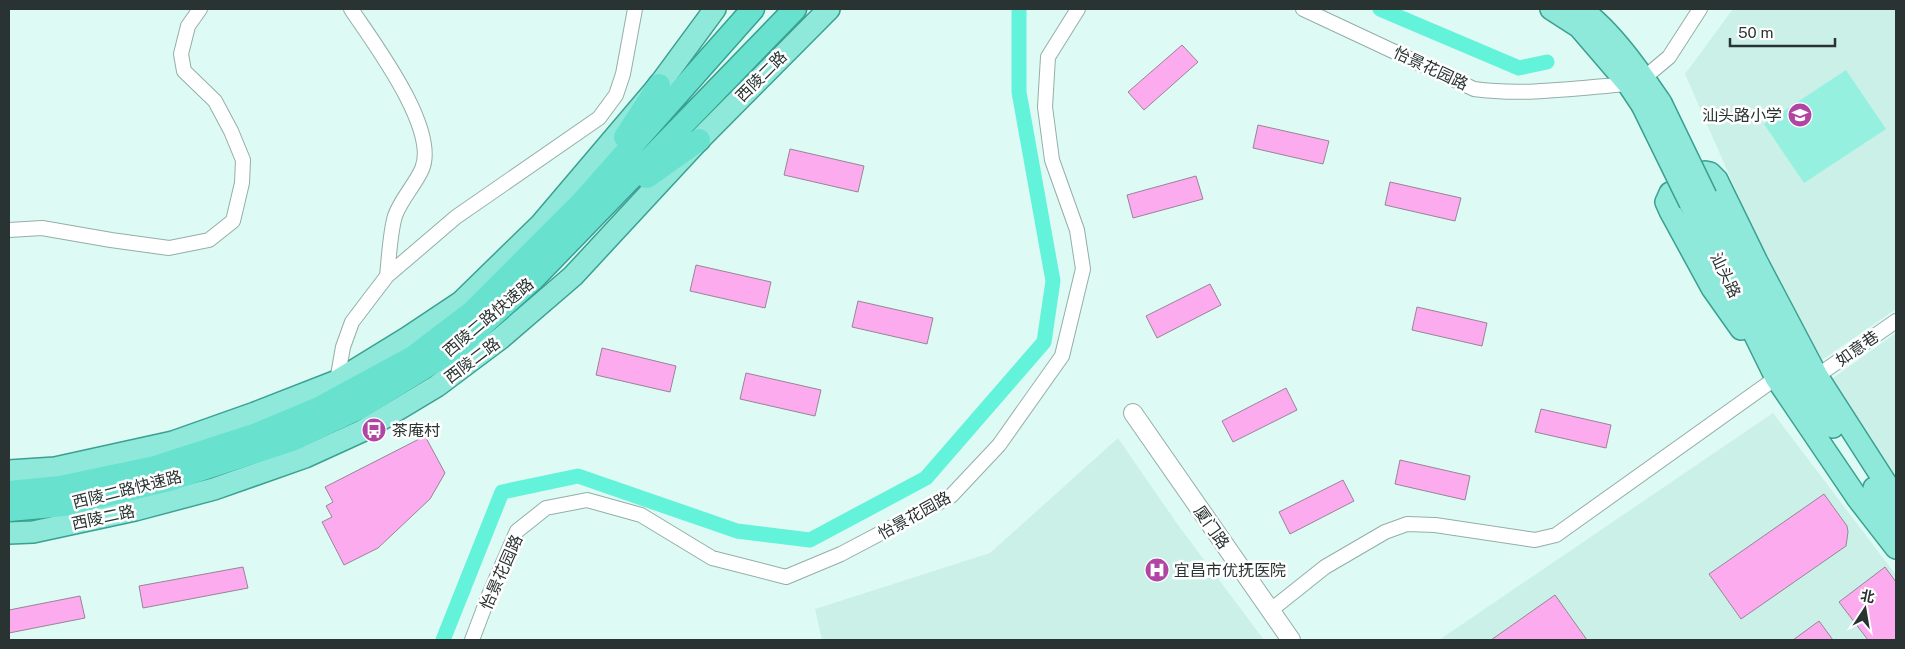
<svg xmlns="http://www.w3.org/2000/svg" width="1905" height="649" viewBox="0 0 1905 649" font-family="'Public Sans','Noto Sans SC',sans-serif">
  <style>
    .built { fill: #cbf0e8 }
    .green { fill: #96f0df }
    .lines { fill: none; stroke-linecap: round; stroke-linejoin: round }
    .canal { stroke: #63f2da; stroke-width: 15 }
    .building { fill: #fcabef; stroke: #978594 }
    .minor-casing { stroke: #94aea8; stroke-width: 16 }
    .tertiary-casing { stroke: #94aea8; stroke-width: 20 }
    .primary-casing { stroke: #3aa090; stroke-width: 24 }
    .trunk-casing { stroke: #3aa090; stroke-width: 25 }
    .minor { stroke: #fff; stroke-width: 14 }
    .tertiary { stroke: #fff; stroke-width: 18 }
    .primary { stroke: #8ee9db; stroke-width: 21 }
    .trunk { stroke: #68e2cf; stroke-width: 22 }
    .primary-bridge-casing { stroke: #3aa090; stroke-width: 24; stroke-linecap: butt }
    .primary-bridge { stroke: #8ee9db; stroke-width: 21 }
    .labels { text-anchor: middle; stroke-width: 5; stroke-linejoin: round; paint-order: stroke }
    .street-label { font-size: 16px; fill: #293432; stroke: #fff }
    .poi-label { font-size: 16px; fill: #293432; stroke: #fff; text-anchor: start }
  </style>
  <rect width="100%" height="100%" fill="#defaf4"/>
  <path class="built" d="M1733 9H1896V309L1822 360 1762 250 1685 74Z
    M1896 333V481L1826 383Z
    M1773 413 1896 575V640H1439Z
    M1118 438 1178 525 1264 640H822L815 609 990 553Z"/>
  <path class="green" d="M1846 70 1886 129 1804 183 1764 124Z"/>
  <g class="lines">
    <path class="canal" d="M1380 9 1519 68 1547 62
      M443 640 502 492 578 476 737 531 810 540 926 478 1044 342 1053 281 1019 92V9"/>
  </g>
  <path class="building" d="M1182 45 1198 62 1144 110 1128 92Z
    M1258 125 1329 141 1323 164 1253 148Z
    M790 149 864 166 858 192 784 175Z
    M1196 176 1203 199 1133 218 1127 195Z
    M1390 182 1461 198 1455 221 1385 205Z
    M696 265 771 282 765 308 690 291Z
    M1210 284 1221 305 1157 338 1146 316Z
    M858 301 933 318 927 344 852 327Z
    M1417 307 1487 323 1482 346 1412 330Z
    M602 348 676 366 670 392 596 375Z
    M746 373 821 390 815 416 740 399Z
    M1286 388 1297 410 1233 442 1222 421Z
    M1541 409 1611 425 1606 448 1535 432Z
    M425 436 445 473 430 499 378 548 344 565 322 522 332 517 326 506 333 502 325 487Z
    M1400 460 1470 476 1465 500 1395 484Z
    M1343 480 1354 501 1290 534 1279 512Z
    M1824 494 1847 526 1848 532 1846 546 1741 619 1709 574Z
    M243 567 248 588 143 608 139 586Z
    M1885 567 1896 582V640H1868L1839 602Z
    M1555 595 1587 640H1491Z
    M80 596 85 618 9 633V610Z
    M1819 621 1833 640H1793Z"/>
  <g class="lines">
    <defs>
      <path id="minor" d="M351 9C373 42 439 129 422 169 415 185 401 199 395 216 390 233 389 258 387 276
        M1303 9 1474 89C1525 96 1577 88 1628 84
        M1644 78 1669 57 1700 9
        M9 230 42 228 111 240 169 248 209 240 233 221 242 183 243 160 231 131 215 101 184 71 181 54 188 26 200 9
        M1817 376 1896 321
        M337 381 343 347 352 322 387 276 456 217 599 118 616 95 623 74 635 9
        M1271 610 1325 567 1385 532 1407 524 1435 525 1535 540 1556 535 1776 378
        M472 640 489 595 517 531 546 508 587 500 641 515 712 558 786 577 841 554 951 496 999 445 1062 356 1083 269 1077 230 1052 160 1045 107 1048 57 1078 9"/>
      <path id="tertiary" d="M1133 413 1291 640"/>
      <path id="primary" d="M1551 9 1579 27 1628 84 1642 105
        M1581 9C1611 30 1640 72 1661 103
        M1705 172 1710 173 1717 180 1757 262 1817 376 1896 499
        M1670 193 1666 202 1670 211 1712 288 1741 329
        M1706 196 1756 299 1794 369 1833 427
        M1690 203 1776 378 1858 499 1896 548
        M9 471 55 468 173 442 255 413 337 381 407 338 461 302 541 224 659 85 715 9
        M1874 488 1896 521
        M9 533 33 532 135 510 214 489 305 457 362 431 437 386 501 338 573 276 699 140 829 9"/>
      <path id="trunk" d="M625 137 659 85
        M647 177 699 140
        M9 492 60 487 155 467 257 434 319 408 413 357 472 312 581 203 753 9
        M9 510 64 505 169 480 292 440 363 406 458 347 532 280 795 9"/>
    </defs>
    <use href="#minor" class="minor-casing"/>
    <use href="#tertiary" class="tertiary-casing"/>
    <use href="#primary" class="primary-casing"/>
    <use href="#trunk" class="trunk-casing"/>
    <use href="#minor" class="minor"/>
    <use href="#tertiary" class="tertiary"/>
    <use href="#primary" class="primary"/>
    <use href="#trunk" class="trunk"/>
    <defs>
      <path id="primary-bridge" d="M1661 103 1706 196
        M1642 105 1690 203"/>
    </defs>
    <use href="#primary-bridge" class="primary-bridge-casing"/>
    <use href="#primary-bridge" class="primary-bridge"/>
  </g>
  <defs>
    <symbol id="school-disc" viewBox="-11 -11 22 22"><circle r="9.5" fill="#b145a4" stroke="#fff"/><path d="M0-5L7-2L0 1L-7-2ZM-4 1L0 2.5L4 1V4Q0 6-4 4Z" fill="#fff"/></symbol>
    <symbol id="bus-disc" viewBox="-11 -11 22 22"><circle r="9.5" fill="#b145a4" stroke="#fff"/><path d="M-5-6H5V4H4V6H2V4H-2V6H-4V4H-5ZM-3.5-4V0h7V-4ZM-3.5 1.2v1.5H-2V1.2ZM2 1.2v1.5H3.5V1.2Z" fill="#fff"/></symbol>
    <symbol id="hospital-disc" viewBox="-11 -11 22 22"><circle r="9.5" fill="#b145a4" stroke="#fff"/><path d="M-5-5h3v3.5h4V-5h3V5h-3V1.5h-4V5h-3Z" fill="#fff"/></symbol>
  </defs>
  <g fill-rule="evenodd">
    <use href="#school-disc" x="1786" y="101" width="28" height="28"/>
    <use href="#bus-disc" x="360" y="416" width="28" height="28"/>
    <use href="#hospital-disc" x="1143" y="556" width="28" height="28"/>
  </g>
  <g class="labels">
    <g class="street-label">
      <text transform="translate(1431 68) rotate(25)" y="6">怡景花园路</text>
      <text transform="translate(761 76) rotate(-45)" y="6">西陵二路</text>
      <text transform="translate(1726 275) rotate(64)" y="6">汕头路</text>
      <text transform="translate(488 317) rotate(-40)" y="6">西陵二路快速路</text>
      <text transform="translate(1857 348) rotate(-35)" y="6">如意巷</text>
      <text transform="translate(472 360) rotate(-37)" y="6">西陵二路</text>
      <text transform="translate(127 489) rotate(-14)" y="6">西陵二路快速路</text>
      <text transform="translate(914 515) rotate(-29)" y="6">怡景花园路</text>
      <text transform="translate(103 517) rotate(-12)" y="6">西陵二路</text>
      <text transform="translate(1212 527) rotate(55)" y="6">厦门路</text>
      <text transform="translate(501 572) rotate(-66)" y="6">怡景花园路</text>
    </g>
    <g class="poi-label">
      <text x="1782" y="121" text-anchor="end">汕头路小学</text>
      <text x="392" y="436">茶庵村</text>
      <text x="1174" y="576">宜昌市优抚医院</text>
    </g>
  </g>
  <rect width="1905" height="649" fill="none" stroke="#293432" stroke-width="20"/>
  <g transform="translate(1865 609) rotate(12)" stroke="#ffffff" stroke-width="4" paint-order="stroke">
  <path d="M0-4L9 19L0 12L-9 19Z" fill="#293432"/>
  <text y="-8" font-size="14" font-weight="bold" text-anchor="middle" fill="#293432">北</text>
  </g>
  <path d="M1730 38v8h105v-8" fill="none" stroke="#293432" stroke-width="2.5"/>
  <text x="1738" y="38" font-size="15" fill="#293432" stroke="#ffffff" stroke-width="4" paint-order="stroke">50 m</text>
</svg>
